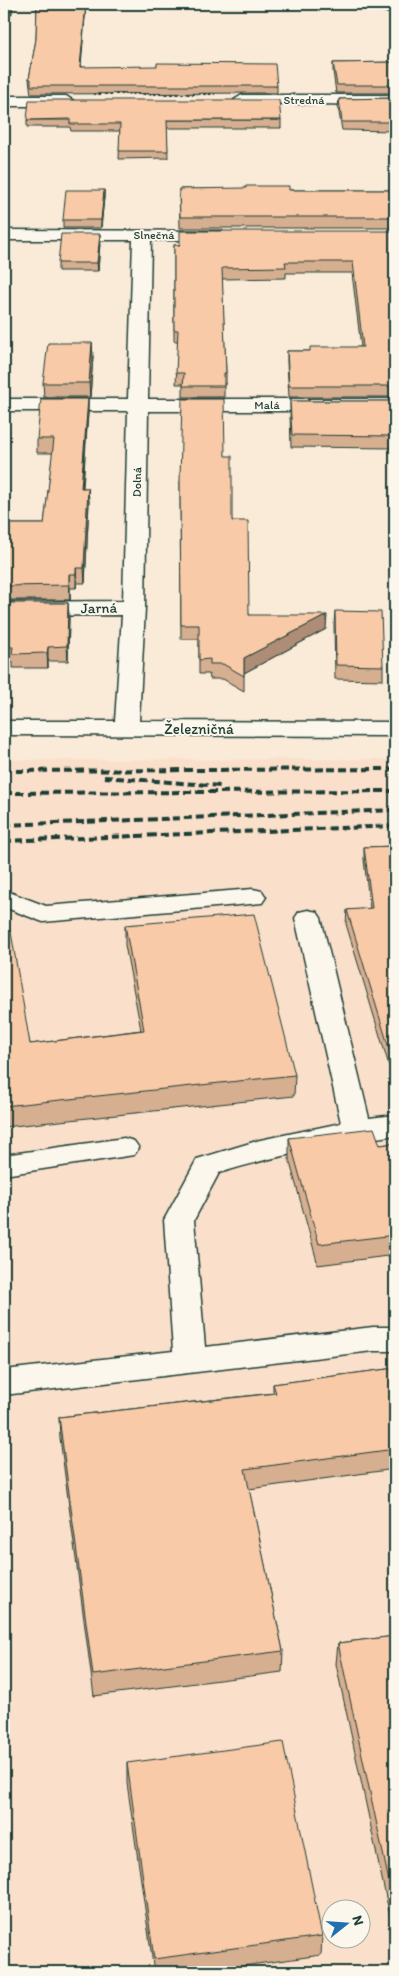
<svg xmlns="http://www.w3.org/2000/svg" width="399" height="1976" viewBox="0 0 399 1976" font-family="Itim,sans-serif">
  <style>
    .built { fill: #fae0ca; fill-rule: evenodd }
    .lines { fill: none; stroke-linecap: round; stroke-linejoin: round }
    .minor-casing { stroke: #1f3d34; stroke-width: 3 }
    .path { stroke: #1f3d34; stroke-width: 2; stroke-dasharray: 3 2.5; stroke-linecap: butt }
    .minor { fill: #fbf7ec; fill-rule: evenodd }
    .rail { stroke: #1f3d34; stroke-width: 4; stroke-dasharray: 8 4; stroke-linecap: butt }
    .wall { fill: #d6ae90; stroke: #1f3d34 }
    .shaded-wall { fill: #ae8d76; stroke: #1f3d34 }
    .building { fill: #f9caa8; stroke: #1f3d34 }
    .labels { text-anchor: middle; stroke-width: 4; stroke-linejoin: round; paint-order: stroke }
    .far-street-label { font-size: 12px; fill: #1f3d34; stroke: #fbf7ec }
    .street-label { font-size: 15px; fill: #1f3d34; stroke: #fbf7ec }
  </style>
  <rect width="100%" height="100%" fill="#faead8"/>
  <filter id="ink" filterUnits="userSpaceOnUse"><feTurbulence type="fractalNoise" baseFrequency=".02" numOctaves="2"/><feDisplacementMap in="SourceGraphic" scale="10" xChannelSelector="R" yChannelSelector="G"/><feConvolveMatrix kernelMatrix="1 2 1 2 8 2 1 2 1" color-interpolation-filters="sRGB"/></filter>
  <g filter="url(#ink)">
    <path class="built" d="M395 759V1972H4V760ZM332 1908H362V1938H332Z"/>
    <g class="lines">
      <defs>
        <path id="minor" d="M4 4H12L11 13 4 17Z
          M242 95H395V105L236 103 234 100Z
          M4 96H66L74 101 66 106H4Z
          M4 230 222 231 225 235 222 239 216 240H151L148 399H395V411H148L145 608 139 721 395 722V736L4 735V721H115L122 615 4 616V602L123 601 128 411H4V399H128L133 240H4Z
          M253 889 262 891 266 897 262 903 43 922 4 907V890L46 906Z
          M308 910 317 912 321 918 369 1118 395 1115V1135C336 1144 277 1155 219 1173L194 1220 205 1347 373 1327H395V1351H373L4 1395V1370L173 1351 164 1220 197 1159 260 1140 341 1123 295 918 299 912Z
          M124 1138 134 1141 139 1148 134 1155 4 1175V1155Z"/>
      </defs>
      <use href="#minor" class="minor-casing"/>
      <path class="path" d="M93 94H215"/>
      <use href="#minor" class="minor"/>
      <path class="rail" d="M4 771 395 769
        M104 777 221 786
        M4 793 395 791
        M4 825 395 810
        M4 841 395 826"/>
    </g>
    <path class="wall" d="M37 4H117H86L81 67 277 86V93L31 94 29 79 36 39Z
      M345 4H395V16L362 4Z
      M395 62V93H336L333 71V63Z
      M395 98V131L342 130 338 107 339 99Z
      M27 120H281V128H167L168 158 119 159 120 131H71L70 127H27Z
      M179 189 289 190H395V228H180Z
      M104 190V197L101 228H63V220Z
      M395 231V399V397H289L287 363V351H310L361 347 352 273H286V278L222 279 226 373V384H224V397H183V384H176L178 341H174V245Z
      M100 242 98 271H58V263Z
      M92 343 93 357 90 397H44L43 383Z
      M88 399V413L83 488H88L89 502 85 583H77L76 588H70V600H4V524H44L53 453H37V439Z
      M290 401H395V448L291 447 290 413Z
      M225 456 232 521 249 615 326 629 244 673V691L223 679H210L209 674H199V639H181L180 481Z
      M4 603H68L69 617 68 661H48V668H13V662H4Z
      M335 611 383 666V680L335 679 334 625Z
      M395 846V1081L394 1082 346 924 347 910 370 909 364 860V847Z
      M125 925 295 1075 294 1096 4 1127V933L30 1044 141 1030 125 945Z
      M289 1138 380 1145 395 1143V1255L318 1265 289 1159Z
      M395 1368V1469L249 1489 283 1651 282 1672 94 1696 60 1438 59 1417 273 1393V1384Z
      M395 1636V1920L391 1921 336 1664 338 1643Z
      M127 1763 322 1936 321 1955 200 1972H154L127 1783Z"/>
    <path class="shaded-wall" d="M86 4 80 74V67Z
      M104 190V197L101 228V220Z
      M100 234V242L98 271 97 263Z
      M92 343 93 357 90 397 89 383Z
      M88 399V413L81 502V488Z
      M88 488 89 502 85 583 84 568Z
      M76 568 77 583 76 588Z
      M69 574 70 588V600L69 585Z
      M68 603 69 617 68 661 67 646Z
      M327 615 326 629 244 673V658Z
      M48 647V668L47 653Z"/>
    <path class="building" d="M37 4H86L80 67 157 66V63L275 64 277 86H31V79H29L36 39Z
      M385 4H395V8Z
      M395 62V85H337L333 63Z
      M395 98V122H342L339 99Z
      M29 100H279L281 120H167L168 151H119L120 124H70V119L27 120Z
      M246 186H289V190H395V217H180L179 189 246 188Z
      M66 190H104L101 220H63Z
      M180 231H395V386H289L287 351H310V347H363L353 262H285L286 267 222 268 226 373H224V386H183L184 373H176L178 330H174V245H180Z
      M61 234H100L97 263H58Z
      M48 343H92L89 383H43Z
      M41 399H88L81 488H88L84 568H76V574H69V585L4 586V524H44L54 439H37Z
      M182 399H224L225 456H232V521H248L249 615H327L244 658V676L223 664H210V659L199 660V625H181L180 481Z
      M290 401H395V436L292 435Z
      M4 603H68L67 646 48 647 47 653 12 654 13 647H4Z
      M335 611 381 612 383 666 336 665Z
      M395 846V1068L347 910 372 908 364 847Z
      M254 914 295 1075 4 1106V933L11 932 30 1044 144 1030 125 925Z
      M374 1128 380 1145 395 1143V1235L319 1244 289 1138Z
      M395 1368V1449L245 1469 283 1651 93 1675 59 1417 276 1393 273 1384Z
      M395 1636V1900H393L338 1643Z
      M283 1742 322 1936 154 1959 127 1763Z"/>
  </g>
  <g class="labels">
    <g class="far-street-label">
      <text x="304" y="104">Stredná</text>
      <text x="154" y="239">Slnečná</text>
      <text x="267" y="409">Malá</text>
      <text transform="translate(137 482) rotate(-89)" y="4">Dolná</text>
    </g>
    <g class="street-label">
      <text transform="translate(99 608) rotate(-1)" y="5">Jarná</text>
      <text x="199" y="734">Železničná</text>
    </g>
  </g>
  <rect width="399" height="1976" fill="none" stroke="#fbf7ec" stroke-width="20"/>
  <rect x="10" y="10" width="379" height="1956" fill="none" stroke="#1f3d34" stroke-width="2" filter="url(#ink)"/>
  <g transform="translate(346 1924) rotate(73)"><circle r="24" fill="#fbf7ec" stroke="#a3ada2"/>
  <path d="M0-4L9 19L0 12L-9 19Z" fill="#1f6fb2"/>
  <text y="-8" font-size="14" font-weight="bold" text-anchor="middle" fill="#1f3d34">N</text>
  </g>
</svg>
